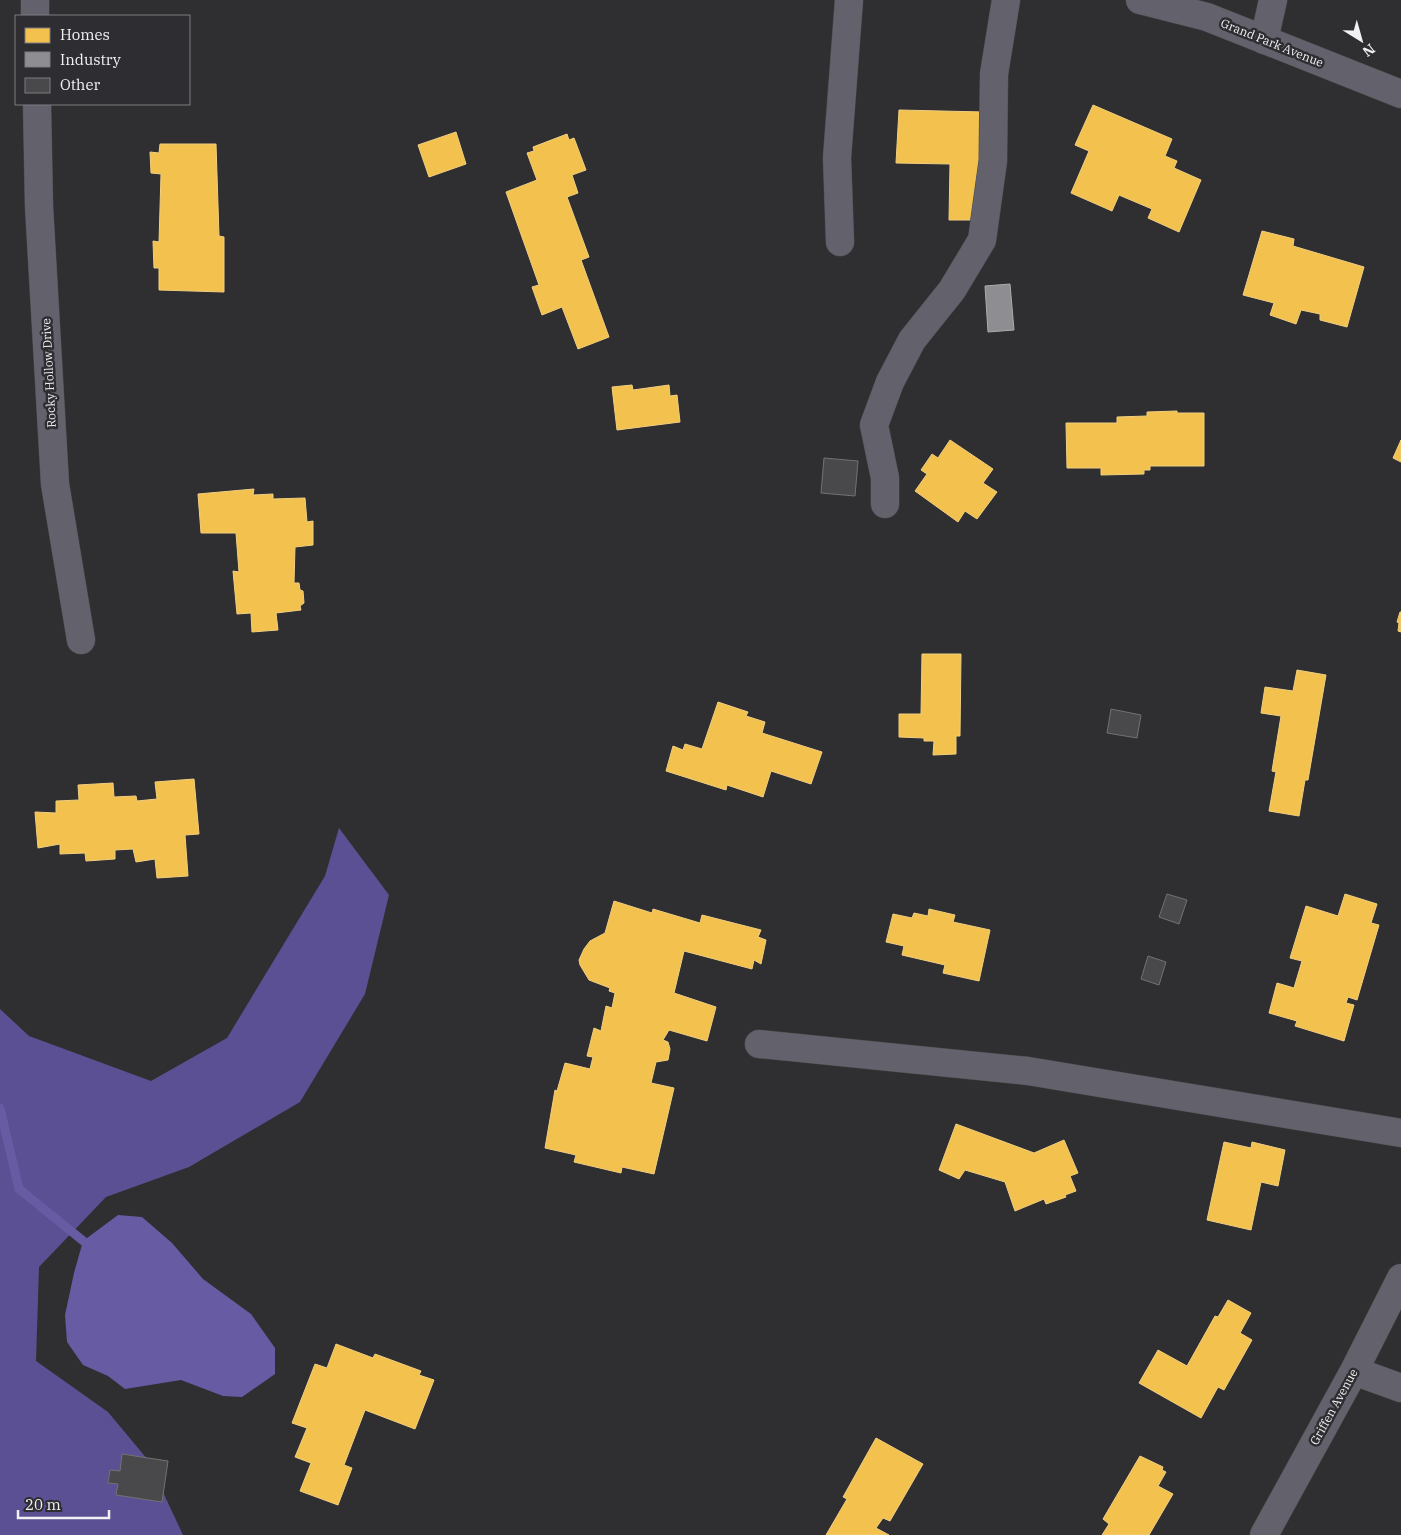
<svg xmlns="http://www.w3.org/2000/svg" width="1401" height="1535" viewBox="0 0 1401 1535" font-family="'IBM Plex Serif',serif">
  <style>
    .forest { fill: #5b5094 }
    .water { fill: #675ba4 }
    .homes { fill: #f2c14e; stroke: #f2cf80 }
    .industry { fill: #8d8d92; stroke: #ababaf }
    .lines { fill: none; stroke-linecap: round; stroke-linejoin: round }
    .stream { stroke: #675ba4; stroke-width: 9 }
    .building { fill: #49494b; stroke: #727273 }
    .minor-casing { stroke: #4a4a4c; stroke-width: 29 }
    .minor { stroke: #63616c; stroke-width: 28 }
    .labels { text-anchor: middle; stroke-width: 5; stroke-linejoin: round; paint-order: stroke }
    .street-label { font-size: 12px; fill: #f1f1f4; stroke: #2e2e32 }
  </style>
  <rect width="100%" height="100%" fill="#2f2f31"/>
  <path class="forest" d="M339 828 389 895 365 994 300 1102 189 1167 106 1197 39 1267 36 1361 108 1412 148 1460 183 1535H0V1009L29 1036 151 1081 227 1038 325 876Z"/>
  <path class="water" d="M118 1215 142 1217 172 1243 203 1279 251 1314 275 1348V1374L242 1397 223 1396 181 1380 125 1389 108 1376 83 1365 67 1342 65 1315 74 1273 83 1241Z"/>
  <path class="homes" d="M1093 105 1172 139 1165 156 1177 161 1174 168 1201 180 1179 232 1148 218 1152 209 1119 195 1112 211 1071 193 1089 151 1075 145Z
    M899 110 984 112 982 220H949L950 164 896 163Z
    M456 132 466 164 429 177 418 145Z
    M567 134 569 140 574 138 586 170 572 175 578 193 567 197 589 257 581 260 609 337 578 349 562 307 542 315 532 287 539 285 506 192 537 180 527 153 534 151 533 147Z
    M160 144H216L219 236 224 237V292L159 290V268H154L153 241 159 242 161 174 151 173 150 152 159 153Z
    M1262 231 1294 239 1293 246 1364 267 1347 327 1320 320V314L1301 310 1296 324 1270 315 1274 303 1243 295Z
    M632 385 633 390 669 385 670 396 677 395 680 422 617 430 612 387Z
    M1177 411V413H1204V466H1150V470H1144V474L1101 475V468H1067L1066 423H1117V417L1147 416V412Z
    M950 440 993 469 983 483 997 492 977 519 965 511 958 522 915 491 927 474 921 470 932 454 938 458Z
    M1401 440V462L1393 458Z
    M254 489 253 495 273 494V499L305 498 307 522 313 521V545L295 547 294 583H299L300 590 303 591 304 603 300 606 301 610 276 613 278 630 252 632 251 613 237 614 233 571 239 572 236 533H201L198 494Z
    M1400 612H1401V632L1398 631 1399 623 1397 622Z
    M922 654H961L960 736H956V754L933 755 934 741H924V738L899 737V714H921Z
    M1297 670 1326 675 1308 780H1305L1299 816 1269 811 1276 772 1272 771 1281 716 1261 713 1265 687 1293 691Z
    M718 702 748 712 746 716 765 722 762 733 822 752 811 784 771 771 763 797 727 785 726 790 666 771 673 746 683 750 685 744 702 749Z
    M194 779 199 834 185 835 188 876 157 878 155 859 136 862 133 849 115 850V859L86 861 85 853 60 854V844L38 848 35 812 56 813V801L79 800 78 785 113 783 114 797 136 796 137 801 157 799 155 782Z
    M1345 894 1377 904 1371 923 1379 925 1357 1000 1348 997 1346 1003 1354 1005 1344 1041 1295 1026 1297 1021 1269 1013 1277 983 1294 988 1302 961 1290 958 1306 906 1338 916Z
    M614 901 652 913 653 909 700 923 702 915 761 930 758 937 766 940 761 964 754 960 752 969 684 951 674 993 716 1007 707 1041 669 1030 663 1040 668 1042 670 1049 668 1060 656 1062 651 1083 674 1088 654 1174 622 1167 621 1173 574 1162 576 1155 545 1148 555 1090 557 1091 565 1063 590 1069 593 1057 587 1056 594 1028 601 1031 606 1006 612 1008 615 993 609 991 610 988 589 980 580 965 579 960 584 949 590 941 605 933Z
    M929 909 955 915 953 922 990 930 979 981 943 973 945 965 902 955 904 946 886 942 893 914 912 918 914 913 928 916Z
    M956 1124 1034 1153 1064 1140 1078 1173 1070 1176 1076 1191 1065 1195 1066 1197 1046 1204 1044 1199 1015 1211 1005 1182 965 1170 959 1179 939 1170Z
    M1224 1142 1251 1148 1252 1142 1285 1150 1278 1186 1261 1182 1251 1230 1207 1220Z
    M1228 1300 1251 1313 1240 1333 1252 1340 1224 1390 1218 1387 1201 1418 1139 1383 1158 1350 1187 1366 1215 1316 1218 1317Z
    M336 1344 373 1358 375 1354 421 1371 419 1375 434 1380 415 1429 365 1410 344 1465 352 1468 338 1505 300 1491 311 1463 295 1457 307 1428 292 1423 315 1364 327 1368Z
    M876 1438 923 1464 890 1521 883 1518 876 1528 889 1535H826L847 1499 843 1497Z
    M1140 1456 1163 1467 1162 1470 1166 1472 1158 1486 1173 1494 1149 1535H1102L1109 1524 1103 1519Z"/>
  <path class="industry" d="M1010 284 1014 330 988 332 985 286Z"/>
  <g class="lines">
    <path class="stream" d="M0 1108 19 1189 92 1248"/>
  </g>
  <path class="building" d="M824 458 858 461 855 496 821 493Z
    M1111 709 1141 715 1137 738 1107 733Z
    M1167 894 1187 900 1179 924 1159 917Z
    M1148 956 1166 962 1159 985 1141 979Z
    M122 1454 168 1461 162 1502 116 1495 118 1484 108 1483 110 1470 120 1471Z"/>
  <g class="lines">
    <defs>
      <path id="minor" d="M35 0V16
        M1140 0 1207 17 1401 94
        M1264 40 1273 0
        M37 104 39 206 55 484 81 640
        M840 242 837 158 849 0
        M885 504V478L874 425 890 382 912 340 952 290 982 240 993 161 994 74 1006 0
        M759 1044 1028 1071 1401 1133
        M1354 1371 1401 1388
        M1264 1535 1354 1371 1401 1278"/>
    </defs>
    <use href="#minor" class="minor-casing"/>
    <use href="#minor" class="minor"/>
  </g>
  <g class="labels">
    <g class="street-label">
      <text transform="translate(1272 43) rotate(22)" y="4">Grand Park Avenue</text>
      <text transform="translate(49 373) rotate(-93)" y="4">Rocky Hollow Drive</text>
      <text transform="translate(1334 1407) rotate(-61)" y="4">Griffen Avenue</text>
    </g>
  </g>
  <rect x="15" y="15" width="175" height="90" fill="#2e2e32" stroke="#7c7c80"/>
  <rect x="25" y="28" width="25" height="15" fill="#f2c14e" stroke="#7c7c80"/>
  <text x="60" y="40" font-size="15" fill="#f1f1f4">Homes</text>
  <rect x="25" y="52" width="25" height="15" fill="#8d8d92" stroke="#7c7c80"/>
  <text x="60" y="65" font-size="15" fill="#f1f1f4">Industry</text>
  <rect x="25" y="78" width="25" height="15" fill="#49494b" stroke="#7c7c80"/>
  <text x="60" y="90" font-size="15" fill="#f1f1f4">Other</text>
  <g transform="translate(1361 40) rotate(143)" stroke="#2e2e32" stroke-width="4" paint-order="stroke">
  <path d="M0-4L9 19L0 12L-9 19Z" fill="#f1f1f4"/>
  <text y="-8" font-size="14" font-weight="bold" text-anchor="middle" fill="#f1f1f4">N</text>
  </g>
  <path d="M18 1510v8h91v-8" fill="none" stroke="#f1f1f4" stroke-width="2.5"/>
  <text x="25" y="1510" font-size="15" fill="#f1f1f4" stroke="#2e2e32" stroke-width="4" paint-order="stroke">20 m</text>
</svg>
